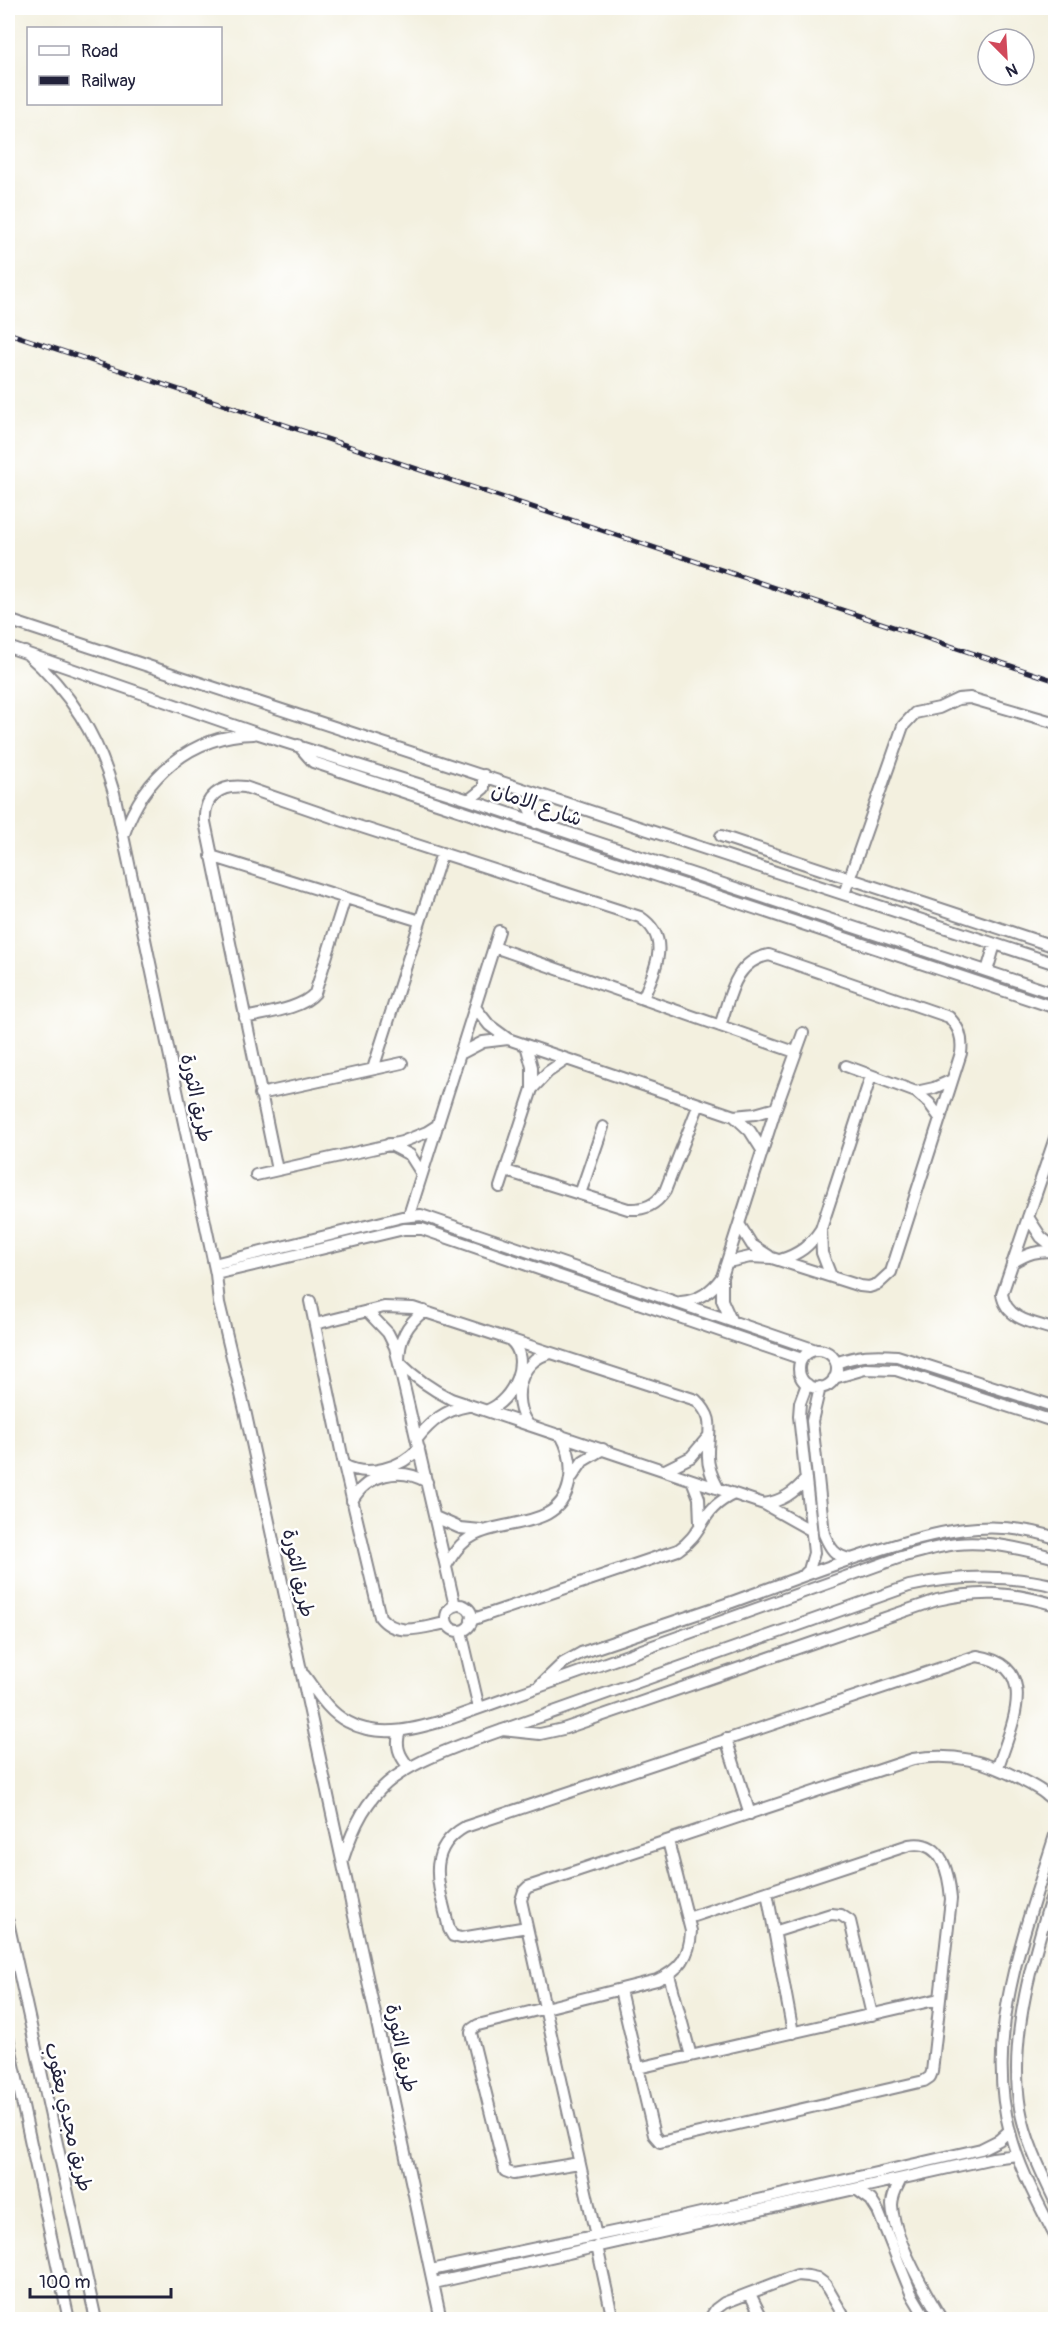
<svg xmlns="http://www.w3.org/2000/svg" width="1063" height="2327" viewBox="0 0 1063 2327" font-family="Pangolin,'Playpen Sans Arabic',sans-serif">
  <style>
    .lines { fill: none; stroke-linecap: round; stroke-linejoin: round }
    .minor-casing { stroke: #8a898d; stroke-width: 14 }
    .minor { stroke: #fff; stroke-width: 10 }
    .rail-casing { stroke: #22223b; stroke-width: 5 }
    .rail { stroke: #fff; stroke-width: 3; stroke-dasharray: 9; stroke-linecap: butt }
    .labels { text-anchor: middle; stroke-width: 5; stroke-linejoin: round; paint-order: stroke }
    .street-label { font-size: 20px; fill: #22223b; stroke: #fff }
  </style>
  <rect width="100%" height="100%" fill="#fff"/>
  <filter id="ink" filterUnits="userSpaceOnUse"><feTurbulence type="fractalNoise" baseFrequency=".0167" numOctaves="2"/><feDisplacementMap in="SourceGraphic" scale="12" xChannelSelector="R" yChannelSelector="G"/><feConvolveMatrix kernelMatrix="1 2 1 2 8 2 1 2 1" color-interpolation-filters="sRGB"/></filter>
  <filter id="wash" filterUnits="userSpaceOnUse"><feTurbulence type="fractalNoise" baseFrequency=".008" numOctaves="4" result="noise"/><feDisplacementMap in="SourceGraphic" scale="24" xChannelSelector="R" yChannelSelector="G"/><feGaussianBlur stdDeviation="1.35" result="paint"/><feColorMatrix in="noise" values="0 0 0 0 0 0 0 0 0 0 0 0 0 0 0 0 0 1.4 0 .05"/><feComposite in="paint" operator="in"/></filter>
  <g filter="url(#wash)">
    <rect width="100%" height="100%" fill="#f3f0df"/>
  </g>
  <g filter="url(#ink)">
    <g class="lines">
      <defs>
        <path id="minor" d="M8 620 1056 964
          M8 647 259 734 469 800 1056 994
          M25 652C70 691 98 736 114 793L216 1274 219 1303 246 1415 441 2320
          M298 745 313 762 1056 1008
          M469 800 484 788V775
          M536 823 528 806 534 798 541 795
          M124 834C144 776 191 735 254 734
          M721 836 1056 947
          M211 856 420 921
          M844 894 903 726 915 713 939 708 958 699 970 698 1056 723
          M494 947 795 1052
          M987 971 995 944
          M475 1007 489 1025 508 1039 734 1116 750 1131 762 1150
          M245 1018C265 1013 302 1009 315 993L345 898
          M720 1026C730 997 734 961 769 955L949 1017C959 1028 963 1037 961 1053L891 1272 878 1284 869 1287 860 1286 772 1258 750 1257 728 1262
          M460 1054 483 1042 508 1039
          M846 1066 916 1092 929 1103 940 1118
          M373 1069 442 853
          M533 1088 548 1072 567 1059
          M916 1092 934 1088 952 1080
          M260 1094 402 1063
          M734 1116 755 1114 776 1108
          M1056 1135 1002 1294C1006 1320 1034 1323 1056 1330
          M389 1144 410 1155 422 1174
          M277 1170 205 822C203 797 220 784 245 787L355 825 640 917C673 939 654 970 643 999
          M506 1171 628 1209C645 1210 656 1205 665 1191L699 1104
          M256 1175 402 1142 427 1132 438 1125
          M500 1187 532 1089V1067L526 1045
          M580 1194 603 1127
          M409 1215 499 931
          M1028 1217 1041 1237 1056 1249
          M739 1224 752 1245 769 1256
          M780 1260C799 1254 810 1246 821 1229
          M1012 1263C1026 1254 1039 1249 1056 1252
          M214 1264 402 1217 421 1215 816 1350
          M216 1274 404 1229H422L802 1359
          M831 1276 822 1253 821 1229 871 1076
          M310 1301 344 1465 380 1617C397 1638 423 1627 446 1623
          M681 1302C699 1300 711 1292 722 1277
          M367 1311 388 1333 395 1347 455 1606
          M424 1311C406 1325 399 1339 399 1362 415 1378 431 1389 451 1399L764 1504 812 1531
          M731 1320 722 1300V1277L776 1108 803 1033
          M315 1324 384 1307 413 1308 696 1400C716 1419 708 1430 708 1453 707 1466 712 1477 718 1488
          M799 1369a19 19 0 1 1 38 0a19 19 0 1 1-38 0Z
          M836 1363C857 1355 875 1354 897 1356L1056 1407
          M834 1378 865 1369 896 1370 1056 1422
          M820 1387 812 1421 824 1534C830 1548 835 1557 851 1559
          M488 1410C512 1401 533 1359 510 1340
          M528 1424C510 1401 519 1359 551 1353
          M417 1439C431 1421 445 1410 468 1406
          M344 1465C367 1478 402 1468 419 1448
          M665 1470 691 1457 708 1437
          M572 1477 583 1461 603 1449
          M692 1480 699 1498 700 1523
          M352 1501C367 1474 400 1466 427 1482
          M764 1504C782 1501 794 1493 806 1479
          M435 1517 460 1528 481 1530
          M446 1566C453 1554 460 1543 473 1536 505 1518 559 1530 569 1484 573 1466 570 1451 561 1435
          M805 1574 809 1570 814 1553 799 1416 800 1403 807 1384
          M446 1618a13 13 0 1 1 26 0a13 13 0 1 1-26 0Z
          M471 1620 678 1550C705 1532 700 1509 734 1494
          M461 1631 479 1708
          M304 1675C316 1691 329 1713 348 1722 380 1740 420 1728 452 1718L901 1557C920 1552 938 1546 957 1544 990 1541 1024 1549 1056 1558
          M540 1685 563 1663 581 1653C631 1636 682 1619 732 1602 779 1585 825 1567 873 1552 936 1532 990 1516 1056 1538
          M502 1730 540 1734 563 1729 937 1600C981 1590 1012 1592 1056 1605
          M400 1731C395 1745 399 1755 408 1766
          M726 1739 750 1814
          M1056 1832C1027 1926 983 2033 1010 2132 1019 2169 1039 2204 1056 2238
          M343 1859C367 1784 396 1770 466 1743L909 1586C959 1575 1006 1574 1056 1586
          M1056 1883C1034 1952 1008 2036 1020 2108 1026 2142 1042 2173 1056 2203
          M767 1892 793 2033
          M8 1922 96 2320
          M527 1927 461 1938 453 1936 449 1929C441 1891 422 1851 465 1827L977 1656C1042 1666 1011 1726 998 1767
          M774 1932 831 1914 841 1915 850 1921 872 2015
          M669 1975 691 2056
          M620 1990 654 2135 660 2142 924 2081 930 2077 932 2072 951 1899C949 1874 943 1839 909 1845L688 1918
          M8 2037 69 2320
          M638 2068 939 1999
          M579 2163 513 2174 505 2171 471 2033 472 2029 478 2025 657 1980C680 1970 690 1956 691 1931L668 1841
          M901 2179C897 2187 892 2195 892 2205 893 2236 925 2292 942 2320
          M856 2189 871 2200 878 2211 911 2293 927 2320
          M596 2236 521 1900 524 1891 528 1887 913 1759C954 1752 986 1761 1022 1780 1035 1787 1046 1792 1056 1804
          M597 2246 613 2320
          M431 2270 670 2220 981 2149 999 2140 1009 2131
          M434 2283 993 2158 1017 2155
          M750 2294 763 2320
          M709 2320 716 2309 724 2303 797 2275 808 2276 817 2278 825 2284 846 2320"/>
      </defs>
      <use href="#minor" class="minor-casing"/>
      <use href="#minor" class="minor"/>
      <defs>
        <path id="rail" d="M8 333 1056 681"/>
      </defs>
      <use href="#rail" class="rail-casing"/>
      <use href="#rail" class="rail"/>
    </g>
  </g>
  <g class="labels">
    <g class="street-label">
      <text transform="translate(537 804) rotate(19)" y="7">شارع الامان</text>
      <text transform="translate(197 1098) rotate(78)" y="7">طريق الثورة</text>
      <text transform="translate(299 1573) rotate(78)" y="7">طريق الثورة</text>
      <text transform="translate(402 2048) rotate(78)" y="7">طريق الثورة</text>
      <text transform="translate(69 2117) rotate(77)" y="7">طريق مجدي يعقوب</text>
    </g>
  </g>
  <rect width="1063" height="2327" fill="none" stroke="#fff" stroke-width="30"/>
  <rect x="27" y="27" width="195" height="78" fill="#ffffff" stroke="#a7a7b1" stroke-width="1.5"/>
  <rect x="39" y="46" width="30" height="9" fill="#ffffff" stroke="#a7a7b1" stroke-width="1.5"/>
  <text x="81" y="57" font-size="18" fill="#22223b">Road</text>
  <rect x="39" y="76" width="30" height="9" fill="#22223b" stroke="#a7a7b1" stroke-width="1.5"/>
  <text x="81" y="87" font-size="18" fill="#22223b">Railway</text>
  <g transform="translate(1006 57) rotate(156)"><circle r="28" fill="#ffffff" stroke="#a7a7b1" stroke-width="1.5"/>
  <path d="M0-4.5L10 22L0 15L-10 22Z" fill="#d1495b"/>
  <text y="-9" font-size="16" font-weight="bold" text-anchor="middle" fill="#22223b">N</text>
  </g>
  <path d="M30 2288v9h141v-9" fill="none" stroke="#22223b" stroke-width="3"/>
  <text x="39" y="2288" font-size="18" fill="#22223b" stroke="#ffffff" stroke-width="4.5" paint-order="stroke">100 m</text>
</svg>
